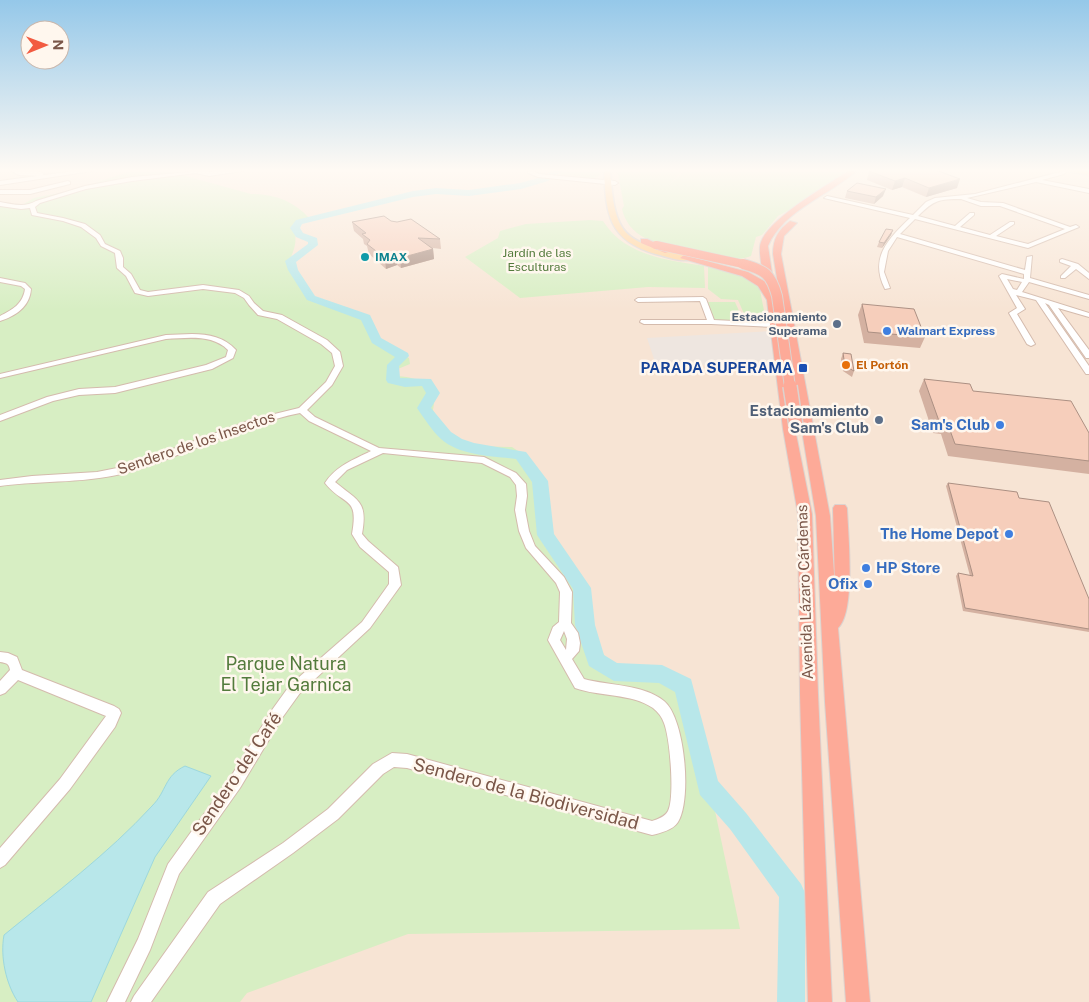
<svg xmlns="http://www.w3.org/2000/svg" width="1089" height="1002" viewBox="0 0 1089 1002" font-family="'Public Sans',sans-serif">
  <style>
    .residential { fill: #f7e4d4 }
    .industrial { fill: #eee6e0 }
    .green { fill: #d7eec3 }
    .water { fill: #b8e7ea; stroke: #9dd8dd }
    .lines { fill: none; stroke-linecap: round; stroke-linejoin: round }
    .river { fill: #b8e7ea; fill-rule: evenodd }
    .minor-casing { stroke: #d4bbad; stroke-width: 2 }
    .major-casing { stroke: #dcd3cf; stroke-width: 3 }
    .highway-casing { stroke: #dcd3cf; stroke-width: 2 }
    .minor { fill: #fff; fill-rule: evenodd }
    .major { fill: #ffd29c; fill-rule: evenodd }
    .highway { fill: #fdaa98; fill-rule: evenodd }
    .highway-bridge-far2-casing { stroke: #dcd3cf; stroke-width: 9; stroke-linecap: butt }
    .highway-bridge-far1-casing { stroke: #dcd3cf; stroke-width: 12; stroke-linecap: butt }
    .highway-bridge-casing { stroke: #dcd3cf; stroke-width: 16; stroke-linecap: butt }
    .highway-bridge-far2 { stroke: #fdaa98; stroke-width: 8 }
    .highway-bridge-far1 { stroke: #fdaa98; stroke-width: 10 }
    .highway-bridge { stroke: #fdaa98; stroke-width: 13 }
    .wall { fill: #d4b1a1 }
    .shaded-wall { fill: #ac9083 }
    .building { fill: #f6cebb; stroke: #ac9083 }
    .culture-dot { fill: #0f9aa8; stroke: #fff7ee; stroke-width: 2 }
    .service-dot { fill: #5c6f8a; stroke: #fff7ee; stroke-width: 2 }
    .shop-dot { fill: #3f7fe0; stroke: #fff7ee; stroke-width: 2 }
    .food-dot { fill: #e8710a; stroke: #fff7ee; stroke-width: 2 }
    .transit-dot { fill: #1a4fb4; stroke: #fff7ee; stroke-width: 2 }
    .labels { text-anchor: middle; stroke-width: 5; stroke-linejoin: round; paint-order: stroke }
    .far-park-label { font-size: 12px; fill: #537b3c; stroke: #fff7ee }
    .far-culture-label { font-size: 12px; font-weight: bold; fill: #0d838f; stroke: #fff7ee; text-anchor: start }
    .far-service-label { font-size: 12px; font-weight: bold; fill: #4e5e75; stroke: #fff7ee; text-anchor: end }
    .far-shop-label { font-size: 12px; font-weight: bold; fill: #366cbe; stroke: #fff7ee; text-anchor: start }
    .far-food-label { font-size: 12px; font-weight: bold; fill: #c56008; stroke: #fff7ee; text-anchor: start }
    .transit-label { font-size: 15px; font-weight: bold; fill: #164399; stroke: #fff7ee; text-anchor: end }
    .service-label { font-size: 15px; font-weight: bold; fill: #4e5e75; stroke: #fff7ee; text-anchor: end }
    .shop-label { font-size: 15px; font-weight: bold; fill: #366cbe; stroke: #fff7ee; text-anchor: end }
    .street-label { font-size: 15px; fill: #7a5648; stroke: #fff7ee }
    .near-park-label { font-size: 18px; fill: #537b3c; stroke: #fff7ee }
    .near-street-label { font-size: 18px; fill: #7a5648; stroke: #fff7ee }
  </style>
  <rect width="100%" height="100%" fill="#fef3e6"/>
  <path class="residential" d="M0 169H1089V1002H0Z"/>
  <path class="industrial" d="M771 331 773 360 657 368 647 338Z"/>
  <path class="green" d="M136 169H160L251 194C274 194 294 201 309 218L293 229C299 240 293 252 289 262L293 272 303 278 309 297 322 303 349 308 356 315 369 319 376 330 380 345 409 358 410 364 393 371 391 376C414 376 439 382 433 410L449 440 467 446 512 447 521 453 538 479 545 517 558 554 574 572 587 598 595 637 608 663 638 668 671 681 697 726 740 929 408 934 247 993 240 1002H0V202L22 205 34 198 75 190Z
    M539 169H599L600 175 594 178 549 173Z
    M617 169H684L669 185 687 169H849L800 204 778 216 762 235 756 237 751 256C746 258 741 259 736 259 715 258 663 248 645 238 633 232 625 222 622 209L624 206Z
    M590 220 603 221C625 256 667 260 704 266L705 288 648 287 520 298 465 257 498 238 500 231 526 224Z
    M708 267 752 278 760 290 766 321 748 323 738 300 721 299 708 289Z
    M707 302H735L744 322 713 320Z"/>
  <path class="water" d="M185 766 211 776 155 857 91 1002H18C6 984 0 957 4 935 54 894 108 854 152 806 167 791 164 776 185 766Z"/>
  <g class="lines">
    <path class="river" d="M556 169H566L548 181 521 189 469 196 436 194 413 197 302 224 300 228 303 233 317 238 318 245 296 262 298 270 315 296 370 315 381 338 408 353 409 356 399 366 400 378 431 379 440 393 431 408 451 432 462 439 474 443 526 452 548 481 554 534 591 588 595 625 604 655 617 663 662 665 691 679 718 781 746 813 801 884 805 893V1002H777L779 897 730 829 700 795 675 692 659 683 614 681 589 666 575 625 573 589 537 535 532 482 516 459C493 456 460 456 441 439 432 431 424 418 417 408L426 393 422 386 405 387 388 383 386 380 387 365 395 357 372 343 361 320 307 300 288 270 285 261 308 244V242L296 237 290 228 296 220 413 191 436 188 469 190 520 183 542 177Z"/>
    <defs>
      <path id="minor" d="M8 169 41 172 44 174 41 176 19 175Z
        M89 169H105L0 185V181Z
        M193 169 209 172 237 169H255L209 176 196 173 132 181 86 189 40 203 35 207 37 213 63 218 85 224 100 235 105 244 120 251 123 258V267L131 274 140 290 148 292 203 285 239 290 249 296 254 303 263 311 282 315 327 340 340 352 343 366 332 385 307 410 315 417 379 448 484 457 516 473 526 484 527 496 525 510 529 531 535 546 564 577 572 592 571 623 578 633 580 643 579 651 572 659 584 679C610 686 643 684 664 701 685 718 692 800 678 822 673 830 661 833 652 835L407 768 394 767 383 774 338 819 293 853 220 904 151 1002H131L134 996 208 892 283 843 328 809 373 764 392 753 407 754 652 821C658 819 665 817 668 811 675 797 670 738 664 723 662 717 658 712 653 708 631 693 600 697 575 688L548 640 553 627 559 622 560 592 556 583 526 548 519 531 515 510 517 496 516 485 510 477 482 463 383 453 347 470 335 482C358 501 368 501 362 534L368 541 398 567 401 585 370 628 300 693 282 718 240 788 179 874 150 950 125 1002H107L138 939 168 864 230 778 272 710 290 685 362 622 389 584V572L360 547 352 534C359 495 344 507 325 483 336 466 353 460 371 451L309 421 300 413C241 425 189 454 132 471 89 484 44 480 0 486V480L32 476 97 472 127 466 254 419 299 408 326 382 335 366 332 353 321 344 277 319 258 315 249 305 244 298 235 293 203 289 148 296 135 293 126 276 117 268 115 253 101 246 96 238 81 227 63 221 32 215 30 208 21 209 0 206V202C12 204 25 208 36 201L85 186 132 177 190 172 185 170ZM564 631 567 639 566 650 560 640Z
        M528 169H533V171L539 174 615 181 618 183 615 185 538 177 528 173Z
        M1063 169H1069L1064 174 1042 180 1089 189V193L1036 182 967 198 981 202 1003 203 1070 227 1076 225 1079 227 1028 248 915 219 900 234 1025 270 1027 257 1032 256 1030 278 1089 295V299L1029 282 1022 292 1089 313V317L1058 308 1089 350V358H1086L1049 305 1045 303 1089 366V374H1086L1036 300 1016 295 1025 309 1017 314 1035 344 1031 346 1027 344 1009 313 1017 308 999 276 1002 274 1024 279V274L897 237 888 251 884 272 890 288 885 289C869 258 888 239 910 218L824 198 827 196 913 215 926 202 935 198 975 194 1060 172ZM961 199 981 206H1000L1065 229 1028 244 996 236 1014 224V222H1010L990 235 960 227 974 215V213H970L955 226 918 216C934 200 939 199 961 199ZM1007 279 1022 282 1017 290 1013 289Z
        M68 181 70 182V184L30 194H0V190H30Z
        M1062 259 1078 264 1089 273V279L1076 269 1065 278H1061V276L1071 266 1060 262V260Z
        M0 278 25 283 31 289C30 306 16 316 0 321V316C12 310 23 304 25 289L21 286 0 282Z
        M703 297 706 299 714 320 775 323 779 325 775 327 711 324H644L640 322 641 320H707L700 301 638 302 635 300 638 298Z
        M192 334C209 334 224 337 236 350L233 358 212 369 115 393 79 395 53 401 0 421V415L47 397 79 389 115 387 206 365 226 357 228 350C212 334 187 338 166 339L0 378V374L166 335Z
        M0 652 8 653 17 657 22 670 114 706 119 709 121 713 115 727 70 789 5 865 0 868V848L60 779 106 716 18 680 5 693 0 695V681L10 670C9 663 6 663 0 662Z"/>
      <path id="major" d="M604 169H610C615 237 622 241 687 256V260C677 261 665 256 656 254 608 240 606 214 604 169Z
        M1065 169 1089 171V175L1068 171Z"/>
      <path id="highway" d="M851 169H859C831 195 784 209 768 246L795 429 812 514 818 694 832 1002H808L800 694 798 514 783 429 767 300 758 286 742 276 680 258 684 255 748 272 764 281C763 271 759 257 760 246 763 221 830 184 851 169Z
        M790 221 797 223 784 236 781 254 830 516 835 588 833 508 835 505H845L847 508C848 533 856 612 838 628L870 1002H846L825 702 816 516 773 254C773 239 778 230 790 221Z
        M641 239H647L672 251 665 253 641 243Z"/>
    </defs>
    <use href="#minor" class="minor-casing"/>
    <use href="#major" class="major-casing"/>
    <use href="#highway" class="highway-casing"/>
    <use href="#minor" class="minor"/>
    <use href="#major" class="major"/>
    <use href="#highway" class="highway"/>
    <defs>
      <path id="highway-bridge-far2" d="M656 245 748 265"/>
      <path id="highway-bridge-far1" d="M743 264C765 270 771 274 777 296L790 387"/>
      <path id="highway-bridge" d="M790 386 796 426"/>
    </defs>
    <use href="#highway-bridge-far2" class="highway-bridge-far2-casing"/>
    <use href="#highway-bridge-far1" class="highway-bridge-far1-casing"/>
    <use href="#highway-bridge" class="highway-bridge-casing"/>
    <use href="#highway-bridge-far2" class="highway-bridge-far2"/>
    <use href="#highway-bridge-far1" class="highway-bridge-far1"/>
    <use href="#highway-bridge" class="highway-bridge"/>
  </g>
  <path class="wall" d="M869 171 957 188 926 197 902 187 892 190 867 180Z
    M847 191 883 196 874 204 845 198Z
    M391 221 440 239 441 249 433 248 434 259 401 268 397 265 386 269 369 254 367 246 364 244 363 239 354 231 352 222Z
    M893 230 891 235 882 248 877 247 879 242Z
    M862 304 925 337 920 348 864 343 858 315Z
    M843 353 854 371 852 377 843 371 841 359Z
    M924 379 973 391 1089 433V474L948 456 941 434 933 433 919 391Z
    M948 483 1019 498 1089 599V632L963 611 956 576 958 573 970 576 946 486Z"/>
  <path class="shaded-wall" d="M905 178 902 187 892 190 895 181Z
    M960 179 957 188 926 197 929 188Z
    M886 189 883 196 874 204 876 197Z
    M893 230 891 235 882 248 884 243Z
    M433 249 434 259 401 268 400 258Z
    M396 255 397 265 386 269 385 258Z"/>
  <path class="building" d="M875 169H933L960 179 929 188 905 178 895 181 869 171Z
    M857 183 886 189 876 197 847 191Z
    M384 216 391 221 397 222 411 219 440 239 418 238 433 249 400 258 396 255 385 258 367 244 370 240 362 234 366 233 352 222Z
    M886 229 893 230 884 243 879 242Z
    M862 304 914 309 925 337 868 332Z
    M843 353 851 354 854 371 845 366Z
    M924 379 970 384 973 391 1071 401 1089 433V461L955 444 947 422 939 421Z
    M948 483 1017 492 1019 498 1049 502 1089 599V629L965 608 958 573 973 576Z"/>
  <linearGradient id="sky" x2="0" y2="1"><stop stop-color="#95c8e9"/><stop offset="0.55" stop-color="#fffaf4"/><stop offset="1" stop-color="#fffaf4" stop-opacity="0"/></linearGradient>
  <rect width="1089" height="310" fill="url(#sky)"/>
  <circle class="culture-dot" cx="365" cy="257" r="5"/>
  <g class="service-dot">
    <circle cx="837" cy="324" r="5"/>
    <circle cx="879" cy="420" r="5"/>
  </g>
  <g class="shop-dot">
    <circle cx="887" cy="331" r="5"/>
    <circle cx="1000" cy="425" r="5"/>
    <circle cx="1009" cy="534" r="5"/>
    <circle cx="866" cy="568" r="5"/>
    <circle cx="868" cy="584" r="5"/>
  </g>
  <circle class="food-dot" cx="846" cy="365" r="5"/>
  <rect class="transit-dot" x="798" y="363" width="10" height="10" rx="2.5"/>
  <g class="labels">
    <g class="far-park-label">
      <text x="537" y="257">Jardín de las<tspan x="537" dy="14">Esculturas</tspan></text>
    </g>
    <g class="far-culture-label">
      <text x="375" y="261">IMAX</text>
    </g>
    <g class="far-service-label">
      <text x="827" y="321">Estacionamiento<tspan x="827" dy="14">Superama</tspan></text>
    </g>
    <g class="far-shop-label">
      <text x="897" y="335">Walmart Express</text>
    </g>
    <g class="far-food-label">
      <text x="856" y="369">El Portón</text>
    </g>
    <g class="transit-label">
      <text x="793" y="373">PARADA SUPERAMA</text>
    </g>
    <g class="service-label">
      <text x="869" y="416">Estacionamiento<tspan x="869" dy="17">Sam's Club</tspan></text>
    </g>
    <g class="shop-label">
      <text x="990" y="430">Sam's Club</text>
      <text x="999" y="539">The Home Depot</text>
      <text x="876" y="573" text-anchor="start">HP Store</text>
      <text x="858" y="589">Ofix</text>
    </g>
    <g class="street-label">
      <text transform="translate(196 443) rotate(-19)" y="5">Sendero de los Insectos</text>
      <text transform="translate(805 592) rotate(-92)" y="5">Avenida Lázaro Cárdenas</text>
    </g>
    <g class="near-park-label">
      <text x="286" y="670">Parque Natura<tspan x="286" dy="21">El Tejar Garnica</tspan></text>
    </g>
    <g class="near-street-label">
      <text transform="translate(237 774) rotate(-56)" y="6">Sendero del Café</text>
      <text transform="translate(526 794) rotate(15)" y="6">Sendero de la Biodiversidad</text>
    </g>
  </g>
  <g transform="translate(45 45) rotate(89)"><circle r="24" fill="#fff7ee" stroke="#cab7ac"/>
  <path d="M0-4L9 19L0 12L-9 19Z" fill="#f25b41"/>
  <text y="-8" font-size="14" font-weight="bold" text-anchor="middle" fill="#7a5648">N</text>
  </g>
</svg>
